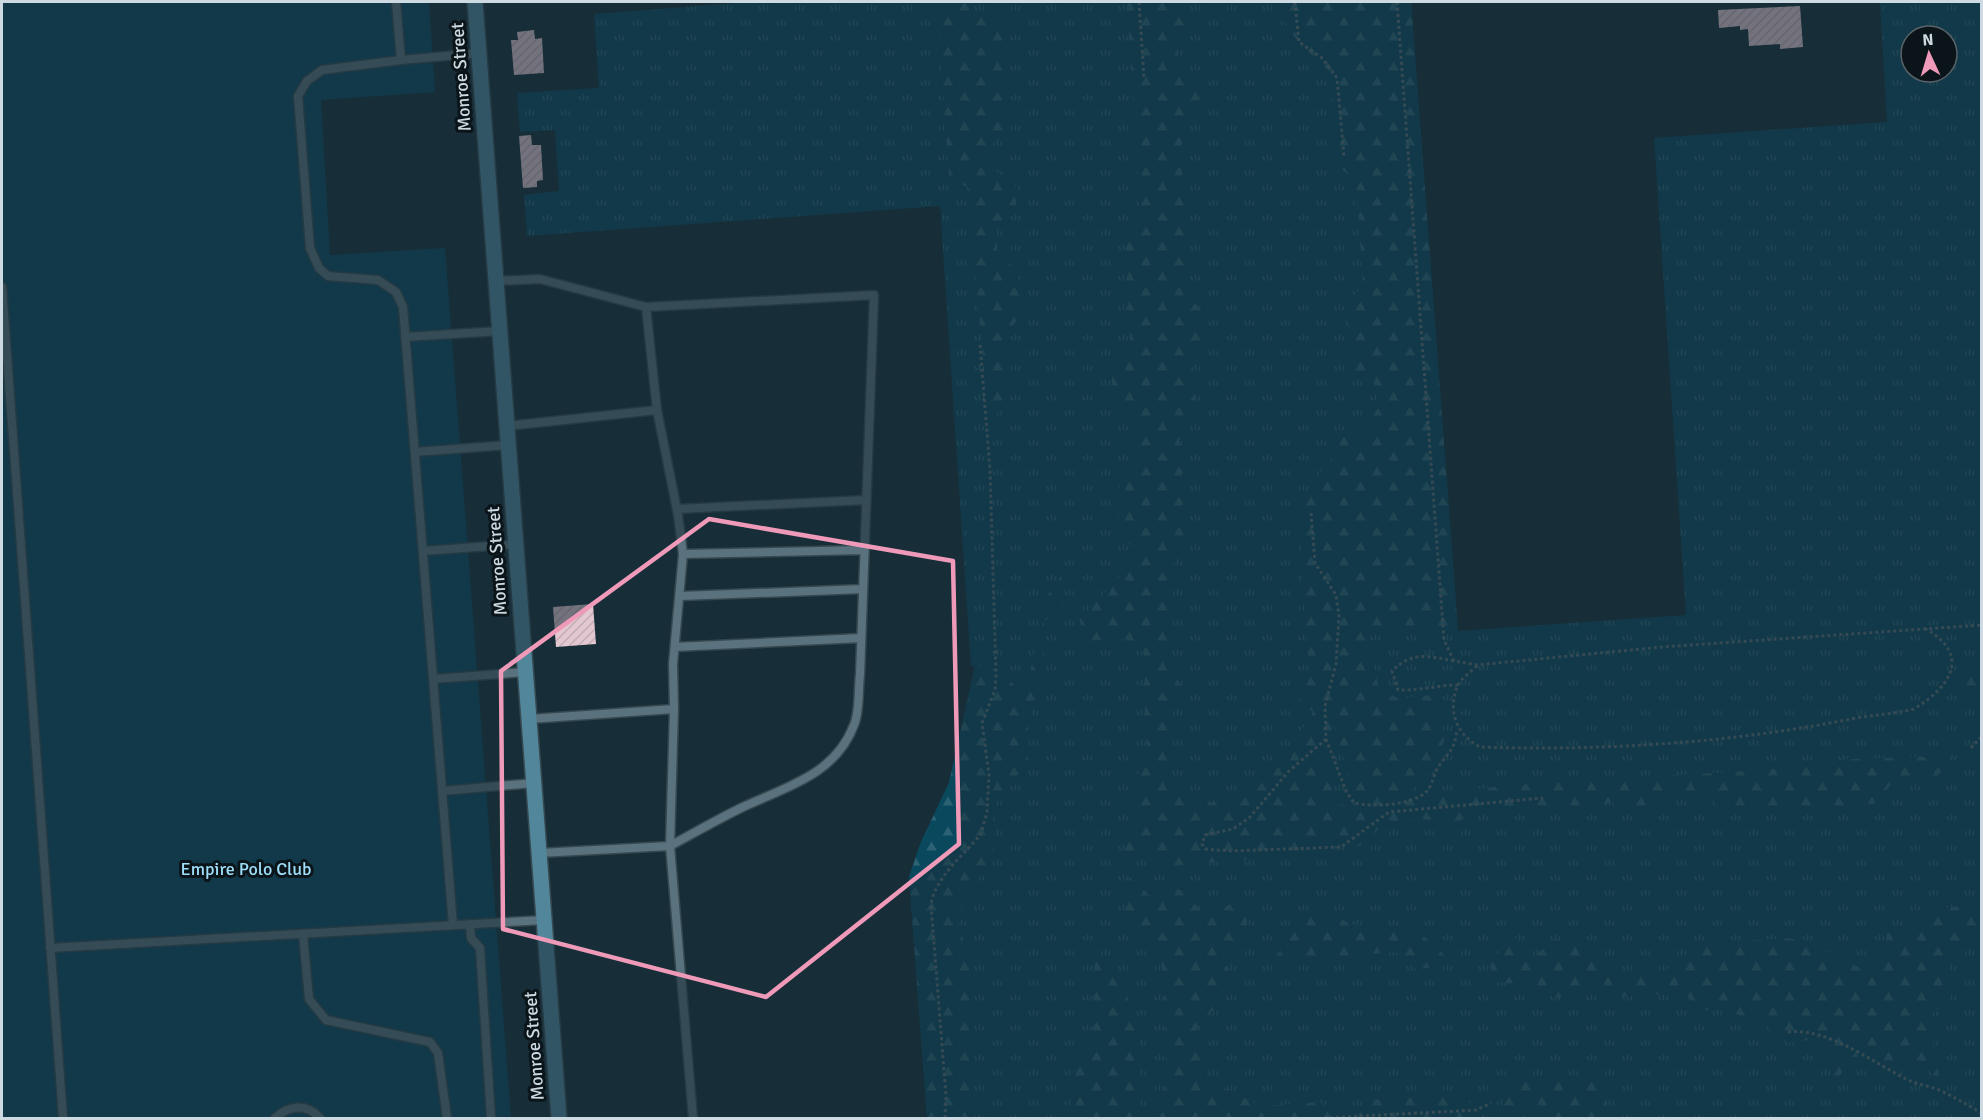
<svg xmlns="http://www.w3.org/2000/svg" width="1983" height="1120" viewBox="0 0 1983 1120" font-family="Signika,sans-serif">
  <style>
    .grass { fill: url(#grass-tufts); fill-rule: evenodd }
    .forest { fill: url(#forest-firs); fill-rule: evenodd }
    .park { fill: #09485d }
    .building { fill: url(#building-hatch) }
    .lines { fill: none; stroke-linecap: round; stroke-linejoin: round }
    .lane-casing { stroke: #364951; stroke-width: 11 }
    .secondary-casing { stroke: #364951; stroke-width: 18 }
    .path { stroke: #596d75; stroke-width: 3; stroke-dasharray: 3 3; stroke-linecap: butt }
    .lane { stroke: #59727d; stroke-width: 8 }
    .secondary { stroke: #52869b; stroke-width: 15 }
    .marked { fill: none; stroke: #ef9ab8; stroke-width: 4.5; stroke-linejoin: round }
    .labels { text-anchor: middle; stroke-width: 6; stroke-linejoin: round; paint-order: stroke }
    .street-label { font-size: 18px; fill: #cddae1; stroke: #0b1419 }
    .park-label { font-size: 18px; fill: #9edefa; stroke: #0b1419 }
  </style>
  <defs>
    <pattern id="grass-tufts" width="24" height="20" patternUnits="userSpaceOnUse" patternTransform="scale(1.5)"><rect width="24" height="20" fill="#09485d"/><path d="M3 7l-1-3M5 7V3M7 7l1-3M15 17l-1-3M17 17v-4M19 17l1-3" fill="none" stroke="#2c6274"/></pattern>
    <pattern id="forest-firs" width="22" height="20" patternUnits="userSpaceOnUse" patternTransform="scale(1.5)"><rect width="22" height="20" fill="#09485d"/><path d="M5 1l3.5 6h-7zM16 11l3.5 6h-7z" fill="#2c6274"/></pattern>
    <pattern id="building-hatch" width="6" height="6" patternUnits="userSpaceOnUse" patternTransform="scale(1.5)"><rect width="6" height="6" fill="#e4c8d1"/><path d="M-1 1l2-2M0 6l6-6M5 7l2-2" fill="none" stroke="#c3adb5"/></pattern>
  </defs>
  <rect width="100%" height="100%" fill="#172e38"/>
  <path class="grass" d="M749 2H1411L1458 631 1686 615 1654 138 1887 122 1880 2H1981V1118H927L909 877 921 842 949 783 975 666H971L940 206 527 236 524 195 559 191 555 130 520 132 517 93 599 88 594 14ZM1911 36H1947V72H1911Z"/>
  <path class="forest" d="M937 2H965L980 15 1005 11 1010 121 990 147 992 168 1017 187 1016 208 997 229V250L1018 272 1021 315 1004 337 1010 401 989 421 967 187 949 178Z
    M1127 2H1172L1193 24 1176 46 1178 68 1197 83 1198 99 1180 125 1188 296 1207 316V340L1192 362 1195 404 1179 426 1185 550 1167 573 1171 657 1181 689 1168 718 1173 787 1187 805 1250 798 1297 737 1313 712 1295 694 1309 671 1298 504 1333 456 1335 436 1362 434 1379 406 1372 374 1350 375 1345 308 1363 284 1356 181 1333 162 1330 72C1309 52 1281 31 1279 2H1411L1458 631 1366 629 1379 689 1398 698 1434 695 1445 739 1427 780 1391 801 1500 786 1808 767 1848 759 1954 756 1935 779 1893 783 1873 804 1728 815 1708 796 1665 798 1647 820 1624 802 1481 812 1452 824 1424 819 1387 822 1358 847 1335 836 1289 856 1170 866 1154 851 1123 852 1134 830 1136 777 1148 758 1143 688 1149 659 1127 639 1082 641 1080 619 1141 554 1120 535 1118 489 1137 467 1135 427 1113 408 1111 363 1130 343 1125 239 1140 216ZM1334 723 1356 805 1355 806 1333 804 1331 775 1320 761Z
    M1061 575 1063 604 1044 622 1043 694 1028 718V762L995 804 994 851 956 917 970 961 971 1118H927L909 877 921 842 949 783 975 666C999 663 1010 682 1026 697L1042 603Z
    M1981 664V711L1955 693 1961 678Z
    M1129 877 1149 895 1179 889 1210 919 1231 903 1249 902 1246 932 1222 958 1235 983 1195 1031 1207 1049 1209 1081 1262 1106 1319 1102 1346 1118H1149L1167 1084 1164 985 1160 954 1124 919Z
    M1981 903V943L1947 946 1951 997 1930 1015 1939 1078 1910 1058 1894 1080 1871 1056 1851 1057 1834 1086 1830 1059 1809 1040 1789 1043 1763 1024 1722 1009 1703 1010 1682 993 1617 997 1597 978 1558 998 1518 984 1492 982 1490 962 1514 936 1533 958 1554 939 1595 953 1621 975 1662 973 1698 945 1784 938 1804 940 1866 971 1884 952 1887 933 1907 931 1923 911Z
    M1307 917 1341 919 1362 929 1417 930 1453 963 1417 970 1396 952 1271 962Z
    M1095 950 1140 1019 1139 1118H1070L1071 1076 1092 1043Z
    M1501 1081 1604 1082 1609 1118H1545L1541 1104 1526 1107 1520 1118H1503Z
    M1462 1094 1481 1116 1479 1118H1353L1369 1100Z"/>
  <path class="park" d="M2 2H429L435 92 321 100 330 255 445 248 511 1118H2Z"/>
  <path class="building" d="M1800 6 1803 47 1780 49V44L1749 46 1748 29 1740 30V26L1719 28 1718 10Z
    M534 30 535 39 542 38 544 73 514 75 511 40H518L517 32Z
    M531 135 532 145H541L543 180 537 181V187L523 188 519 136Z
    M593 604 596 644 556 647 553 607Z"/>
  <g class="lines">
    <defs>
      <path id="lane" d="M396 2 401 60 322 70 307 81 298 96 310 248 319 268 328 276 378 280 396 292 403 307 453 925
        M401 60 479 53
        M496 281 540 279 646 307 657 410
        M2 287 63 1118
        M646 307 874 295 860 675C858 690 860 711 854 725 835 775 786 787 743 807 718 819 694 833 670 846L693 1118
        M405 337 500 331
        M507 426 657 410 678 515 683 554 673 664 674 709 529 719
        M415 452 508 445
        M677 509 866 500
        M423 551 516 544
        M683 554 864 550
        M681 596 863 589
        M675 647 861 638
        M433 679 525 672
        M442 791 534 783
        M539 853 670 846 674 709
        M470 924 471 938 480 948 491 1118
        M303 934 309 999 326 1020 430 1042 438 1053 447 1118
        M50 948 544 920
        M275 1118C289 1105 307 1103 320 1118"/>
      <path id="secondary" d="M475 2 559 1118"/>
    </defs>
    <use href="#lane" class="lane-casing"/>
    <use href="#secondary" class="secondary-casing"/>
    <path class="path" d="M1139 2 1144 77
      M1295 2 1299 42 1322 58 1337 78 1344 157
      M1397 2 1444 640 1454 661 1477 665 1662 647 1982 625
      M1311 513 1315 563 1336 595 1339 616 1336 664 1325 706 1326 739 1289 771 1250 817 1233 829 1205 835 1202 844 1205 849 1231 851 1341 847 1389 812 1543 798
      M1454 661C1428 656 1412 651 1392 671L1398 690C1419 691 1437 685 1458 685
      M1477 666C1471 672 1460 679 1457 687 1447 712 1458 736 1480 747 1603 751 1730 743 1851 719 1873 715 1893 714 1914 709 1950 687 1972 656 1926 629
      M1326 739 1346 791 1354 803C1372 807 1413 806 1427 791 1432 786 1434 773 1439 766 1451 748 1454 752 1457 729
      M1971 748 1982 736
      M1788 1032C1828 1027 1875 1064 1910 1081 1920 1085 1931 1086 1941 1091 1955 1097 1968 1106 1982 1113
      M945 1118 946 1096 931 905C935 877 964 855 981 834L987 812 989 775 982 723 995 690 996 675 990 470 980 344
      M1324 1118 1476 1110 1491 1103"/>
    <use href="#lane" class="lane"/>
    <use href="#secondary" class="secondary"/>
  </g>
  <path d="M0 0H1983V1120H0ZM709 519 953 561 959 844 766 997 503 929 501 671Z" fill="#172e38" fill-opacity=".55" fill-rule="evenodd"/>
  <path class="marked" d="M709 519 953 561 959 844 766 997 503 929 501 671Z"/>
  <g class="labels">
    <g class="street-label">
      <text transform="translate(461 77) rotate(-94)" y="6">Monroe Street</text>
      <text transform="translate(497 561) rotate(-94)" y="6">Monroe Street</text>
      <text transform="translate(534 1046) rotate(-94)" y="6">Monroe Street</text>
    </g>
    <g class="park-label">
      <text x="246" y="875">Empire Polo Club</text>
    </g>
  </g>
  <rect width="1983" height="1120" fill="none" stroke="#cddae1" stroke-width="6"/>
  <g transform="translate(1929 54) rotate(356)"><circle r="28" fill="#0b1419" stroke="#596369" stroke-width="1.5"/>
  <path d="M0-4.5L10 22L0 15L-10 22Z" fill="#ef9ab8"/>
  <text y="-9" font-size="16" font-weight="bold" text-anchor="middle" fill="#cddae1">N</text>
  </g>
</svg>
